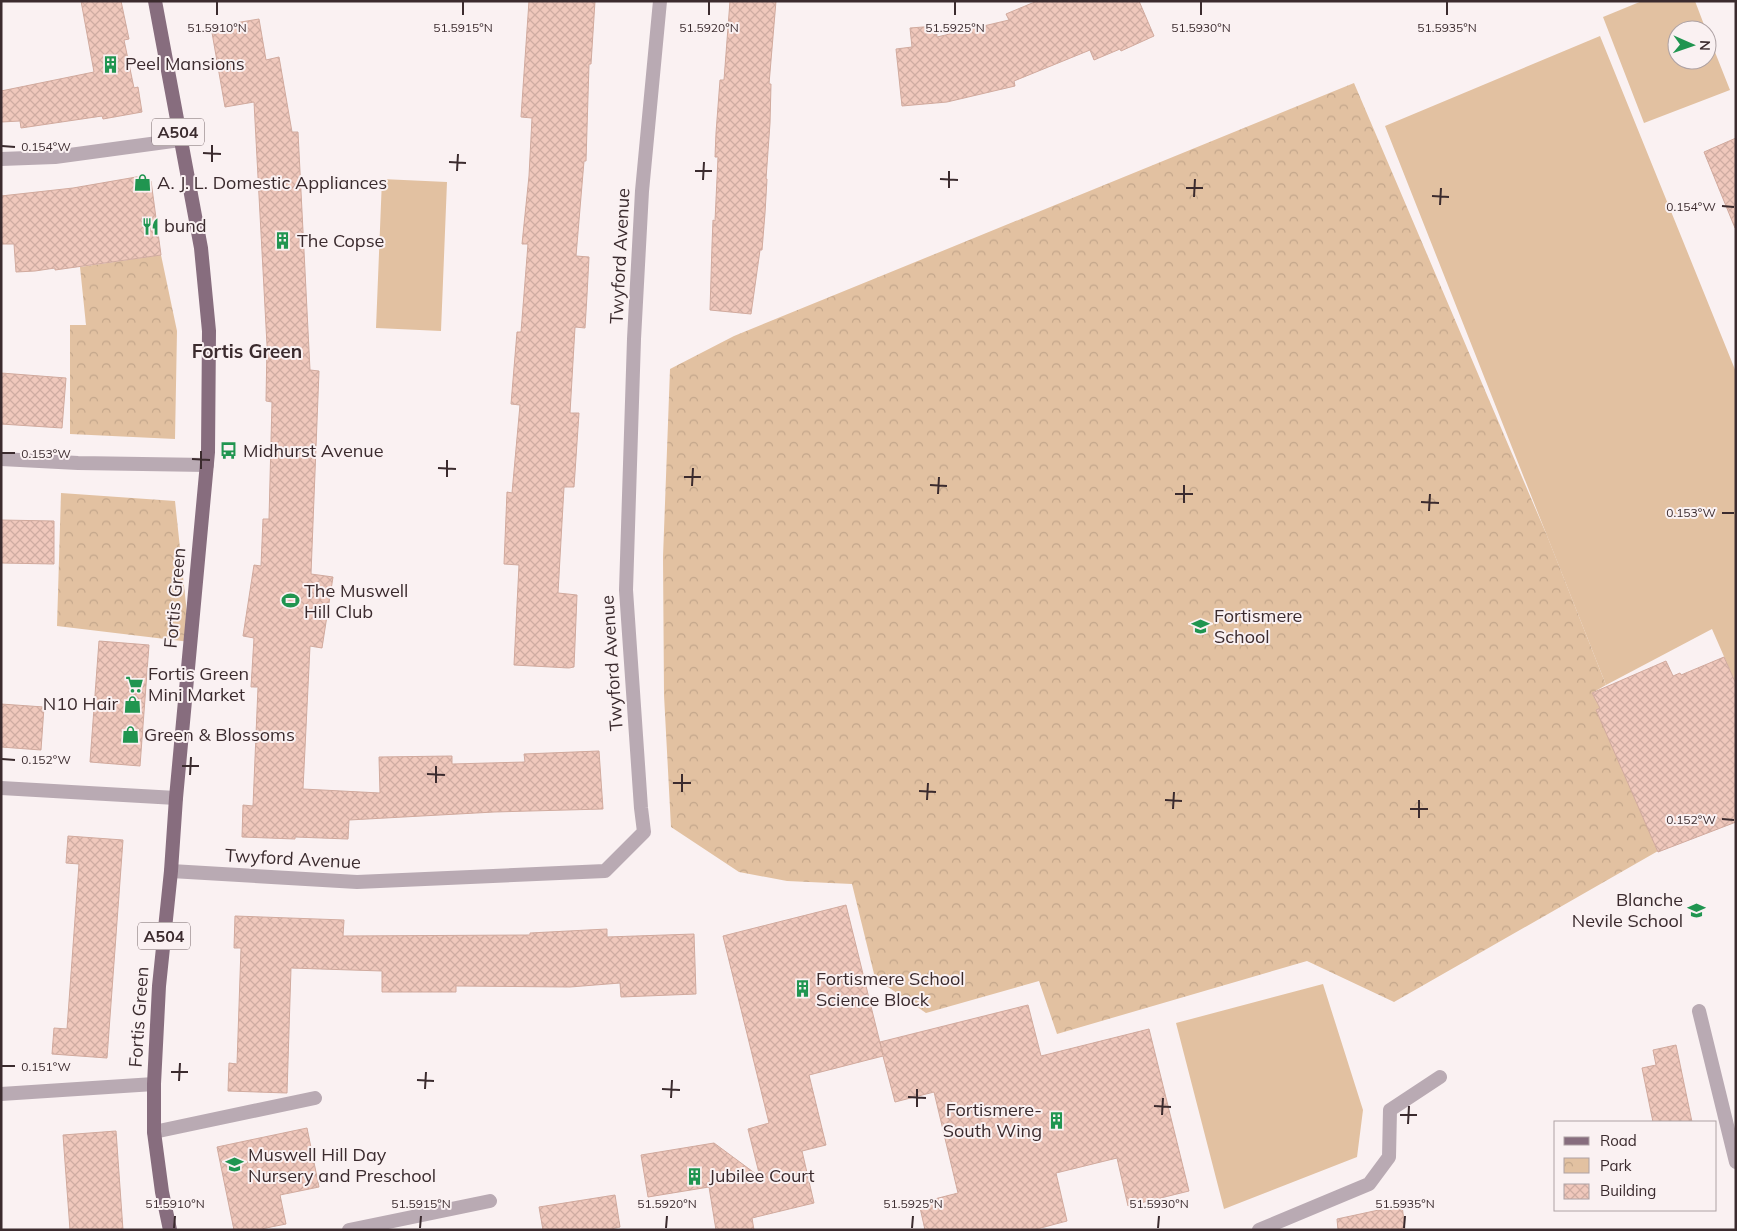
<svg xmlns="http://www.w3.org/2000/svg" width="1737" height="1231" viewBox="0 0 1737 1231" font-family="Mulish,sans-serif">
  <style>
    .green { fill: #e2c1a1 }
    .park { fill: url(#park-crowns) }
    .building { fill: url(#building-cross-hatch); stroke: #d1aa9e }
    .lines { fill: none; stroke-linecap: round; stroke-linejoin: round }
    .minor { stroke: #b9aab3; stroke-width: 14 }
    .primary { stroke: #876d7e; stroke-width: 14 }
    .ticks { fill: none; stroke: #3b2b2e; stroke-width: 2 }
    .labels { text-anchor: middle; stroke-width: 4; stroke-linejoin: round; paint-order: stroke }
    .shield { fill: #faf1f2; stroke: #746669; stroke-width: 1 }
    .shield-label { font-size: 16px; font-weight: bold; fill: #3b2b2e }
    .poi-label { font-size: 18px; fill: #3b2b2e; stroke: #faf1f2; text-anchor: start }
    .street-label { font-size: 18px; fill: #3b2b2e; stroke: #faf1f2 }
    .neighbourhood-label { font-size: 19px; font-weight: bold; fill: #3b2b2e; stroke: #faf1f2 }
    .ticks-label { font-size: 12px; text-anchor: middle; fill: #3b2b2e; stroke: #faf1f2; stroke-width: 4; stroke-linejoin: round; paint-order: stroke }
  </style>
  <defs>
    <pattern id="park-crowns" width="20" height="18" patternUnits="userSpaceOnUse" patternTransform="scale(1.25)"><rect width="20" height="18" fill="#e2c1a1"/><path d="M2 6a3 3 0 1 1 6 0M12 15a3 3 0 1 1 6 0" fill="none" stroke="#c3a68b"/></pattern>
    <pattern id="building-cross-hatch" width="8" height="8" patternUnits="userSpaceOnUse" patternTransform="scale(1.25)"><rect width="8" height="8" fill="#f0c8bc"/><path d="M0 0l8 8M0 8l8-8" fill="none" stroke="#cfaca2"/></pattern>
  </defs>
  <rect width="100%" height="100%" fill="#faf1f2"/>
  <path class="green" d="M1642 1H1695L1706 30H1677V60H1707V32L1730 90 1644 123 1603 17Z
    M1600 36 1736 372V684L1712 629 1606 685 1385 126Z
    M382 179 447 182 441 331 376 328Z
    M1323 984 1363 1110 1357 1157 1224 1209 1176 1023Z"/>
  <path class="park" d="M1354 83 1548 538 1606 685 1592 693 1600 708 1658 851 1394 1002 1307 961 1057 1034 1039 981 926 1013 875 978 852 884 787 881 739 872 671 827 664 695 663 557 670 369 734 336Z
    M161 255 177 331 175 439 70 434V325H86L80 267Z
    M61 493 175 501 190 642 57 626Z"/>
  <path class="building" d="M81 1H121L129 39 124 40 134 88 138 87 142 112 103 119 102 116 21 128 20 121 1 122V91L94 72Z
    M529 1H595L591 64H589L586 161H584L576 256 589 257 587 295 585 328 575 327 570 413H579L574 487H564L558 593 577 595 574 667 569 668 514 665 519 565 504 564 507 492 512 493 520 405 511 404 517 332H521L528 244H522L529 176 532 118 521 117Z
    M730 1H776L769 84H771L770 123 766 179H767L765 213 762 250H760L751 314 710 310 712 245 713 220 715 221 718 157H715L716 133 720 80H724Z
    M1037 1H1139L1154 36 1121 51 1120 49 1094 60 1090 50 1014 81 1015 86 947 102 902 106 896 49 912 47 910 28 936 26 937 37 1009 20 1006 14Z
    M259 19 266 60 279 57 292 132H298L310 370 319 371 311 574 333 577 322 648 310 646 303 789 380 793 379 757 452 756V764L525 762 524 754 599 751 603 809 494 812 349 820 348 839 295 837V839L242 837 243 805 253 806 258 687H251L254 638 243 636 254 565 261 566 263 519H269L272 402 266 401 267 345 254 102 225 107 211 27Z
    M1736 138V228H1735L1704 152Z
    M142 176 151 181 161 255 55 270V268L35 271 16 272 14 244H1V196L73 188Z
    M1 373 66 378 62 428 1 424Z
    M1 520 54 521V564L1 563Z
    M99 641 149 645 140 766 90 762Z
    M1724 657 1736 684V822L1658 852 1596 710 1600 708 1592 693 1666 661 1673 676 1680 673 1681 675Z
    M1 704 44 707 41 750 1 747Z
    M68 836 123 840 107 1058 52 1054 54 1028 67 1029 79 864 66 863Z
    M846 905 883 1055 880 1042 1028 1005 1041 1056 1149 1029 1189 1191 1128 1206 1117 1158 1056 1173 1067 1221 1033 1230H925L919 1203 958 1193 934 1092 895 1102 883 1056 809 1075 826 1145 802 1151 814 1203 752 1218 754 1230H716L709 1187 648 1197 641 1155 714 1143 760 1177 748 1129 769 1123 723 936Z
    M235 916 344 920 343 936 530 935V933L607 929V937L694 934 696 994 621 997 620 983 570 987 456 986V992H382V971L291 968 287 1093 228 1091 229 1063 237 1064 241 948H234Z
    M1676 1045 1692 1122H1653L1642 1068 1656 1065 1653 1050Z
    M307 1128 319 1187 280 1195 286 1224 256 1230H234L217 1147Z
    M116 1131 123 1230H70L63 1135Z
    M615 1195 620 1227 606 1230H543L539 1207Z
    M1402 1205 1405 1230H1338L1337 1219Z"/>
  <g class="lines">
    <path class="minor" d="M1 159 55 157 180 140
      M1 459 78 463 207 465
      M1 788 176 798
      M171 871 357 882 605 871 644 832 641 808 626 590 634 339 642 191 660 1
      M1699 1011 1736 1162
      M1 1094 154 1084
      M154 1132 315 1098
      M349 1230 490 1201
      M1259 1230 1369 1184 1389 1157 1390 1110 1440 1077"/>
    <path class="primary" d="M155 1 201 248 209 331 208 452 176 798 171 871 159 986 154 1084V1132L162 1192 170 1230"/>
  </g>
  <path class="ticks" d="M217 15V2M463 15V2M709 15V2M955 15V2M1201 15V2M1447 15V2M2 146 15 147M203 153 221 154M212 162V145M449 162 466 163M457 171 458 154M695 171H712M940 179 958 180M703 180 704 162M949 188V171M1186 188H1203M1432 196 1449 197M1194 197 1195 179M1440 205 1441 188M1722 206 1734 207M2 453H15M192 459 210 460M438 468 456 469M201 469V451M447 477V460M684 477H701M930 485 947 486M692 486 693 468M938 494 939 477M1175 494H1193M1421 502 1439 503M1184 503V485M1429 511 1430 494M1722 513H1734M2 759 15 760M182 766H199M427 774 445 775M190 775 191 757M436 783V766M673 783H691M919 791 936 792M682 792V774M927 800 928 783M1165 800 1182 801M1173 809 1174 792M1410 809H1428M1419 818V800M1722 819 1734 820M2 1066H15M171 1072H188M417 1080 434 1081M179 1081 180 1063M425 1089 426 1072M662 1089 680 1090M908 1097 926 1098M671 1098 672 1080M1154 1106 1171 1107M917 1107V1089M1162 1115 1163 1098M1400 1115H1417M1408 1124 1409 1106M174 1228 175 1216M420 1228 421 1216M666 1228 667 1216M912 1228 913 1216M1158 1228 1159 1216M1404 1228 1405 1216"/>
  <defs>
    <symbol id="building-bare" viewBox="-9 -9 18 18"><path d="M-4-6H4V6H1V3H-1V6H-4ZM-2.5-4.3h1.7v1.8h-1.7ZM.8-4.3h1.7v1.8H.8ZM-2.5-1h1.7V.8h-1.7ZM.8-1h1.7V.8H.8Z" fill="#209550" stroke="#faf1f2" stroke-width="2.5" paint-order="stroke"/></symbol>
    <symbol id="shop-bare" viewBox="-9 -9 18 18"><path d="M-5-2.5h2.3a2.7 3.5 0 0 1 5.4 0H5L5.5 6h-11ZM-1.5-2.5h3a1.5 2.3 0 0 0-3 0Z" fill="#209550" stroke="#faf1f2" stroke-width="2.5" paint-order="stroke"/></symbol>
    <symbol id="restaurant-bare" viewBox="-9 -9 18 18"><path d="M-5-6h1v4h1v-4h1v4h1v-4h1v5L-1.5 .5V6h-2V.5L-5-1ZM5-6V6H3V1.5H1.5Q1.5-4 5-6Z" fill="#209550" stroke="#faf1f2" stroke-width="2.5" paint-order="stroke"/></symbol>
    <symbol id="bus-bare" viewBox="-9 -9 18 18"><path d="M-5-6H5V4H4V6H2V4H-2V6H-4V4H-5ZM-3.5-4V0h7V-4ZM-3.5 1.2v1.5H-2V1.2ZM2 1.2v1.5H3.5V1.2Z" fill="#209550" stroke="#faf1f2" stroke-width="2.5" paint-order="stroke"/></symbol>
    <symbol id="stadium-bare" viewBox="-9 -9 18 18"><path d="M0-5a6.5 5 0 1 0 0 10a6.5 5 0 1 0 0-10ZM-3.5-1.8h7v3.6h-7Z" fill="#209550" stroke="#faf1f2" stroke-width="2.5" paint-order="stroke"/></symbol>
    <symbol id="school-bare" viewBox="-9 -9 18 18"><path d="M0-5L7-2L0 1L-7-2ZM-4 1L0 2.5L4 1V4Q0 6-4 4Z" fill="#209550" stroke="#faf1f2" stroke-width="2.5" paint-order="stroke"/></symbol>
    <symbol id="supermarket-bare" viewBox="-9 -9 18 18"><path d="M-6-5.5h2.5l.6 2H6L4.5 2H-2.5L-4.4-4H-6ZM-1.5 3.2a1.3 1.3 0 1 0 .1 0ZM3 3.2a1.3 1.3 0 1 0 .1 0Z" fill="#209550" stroke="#faf1f2" stroke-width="2.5" paint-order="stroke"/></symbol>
  </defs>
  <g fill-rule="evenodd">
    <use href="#building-bare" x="98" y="52" width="25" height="25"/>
    <use href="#shop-bare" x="130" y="170" width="25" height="25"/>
    <use href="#restaurant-bare" x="138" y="214" width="25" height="25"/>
    <use href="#building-bare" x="270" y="228" width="25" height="25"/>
    <use href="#bus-bare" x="216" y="438" width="25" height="25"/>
    <use href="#stadium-bare" x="278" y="588" width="25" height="25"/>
    <use href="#school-bare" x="1188" y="614" width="25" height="25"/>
    <use href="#supermarket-bare" x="122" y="672" width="25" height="25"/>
    <use href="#shop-bare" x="120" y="692" width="25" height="25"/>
    <use href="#shop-bare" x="118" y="722" width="25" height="25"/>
    <use href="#school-bare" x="1684" y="898" width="25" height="25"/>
    <use href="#building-bare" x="790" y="976" width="25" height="25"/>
    <use href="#building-bare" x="1044" y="1108" width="25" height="25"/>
    <use href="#school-bare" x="222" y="1152" width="25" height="25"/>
    <use href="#building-bare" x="682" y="1164" width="25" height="25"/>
  </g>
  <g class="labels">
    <g class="shield">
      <rect x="152" y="118.5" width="52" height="27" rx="4"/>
      <rect x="138" y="922.5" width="52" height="27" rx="4"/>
    </g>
    <g class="shield-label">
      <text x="178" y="138">A504</text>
      <text x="164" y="942">A504</text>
    </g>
    <g class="poi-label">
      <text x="125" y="70">Peel Mansions</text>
      <text x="157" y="189">A. J. L. Domestic Appliances</text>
      <text x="164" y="232">bund</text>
      <text x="297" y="247">The Copse</text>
      <text x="243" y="457">Midhurst Avenue</text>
      <text x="304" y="597">The Muswell<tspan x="304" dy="21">Hill Club</tspan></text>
      <text x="1214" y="622">Fortismere<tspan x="1214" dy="21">School</tspan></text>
      <text x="148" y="680">Fortis Green<tspan x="148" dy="21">Mini Market</tspan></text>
      <text x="118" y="710" text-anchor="end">N10 Hair</text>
      <text x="144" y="741">Green &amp; Blossoms</text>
      <text x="1683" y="906" text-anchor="end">Blanche<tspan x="1683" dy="21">Nevile School</tspan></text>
      <text x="816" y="985">Fortismere School<tspan x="816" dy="21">Science Block</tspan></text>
      <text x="1042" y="1116" text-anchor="end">Fortismere-<tspan x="1042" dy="21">South Wing</tspan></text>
      <text x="248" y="1161">Muswell Hill Day<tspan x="248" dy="21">Nursery and Preschool</tspan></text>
      <text x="709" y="1182">Jubilee Court</text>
    </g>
    <g class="street-label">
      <text transform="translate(620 256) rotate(-87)" y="6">Twyford Avenue</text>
      <text transform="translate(175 598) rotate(-85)" y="6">Fortis Green</text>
      <text transform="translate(612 663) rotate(-94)" y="6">Twyford Avenue</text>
      <text transform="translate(293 859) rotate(3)" y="6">Twyford Avenue</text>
      <text transform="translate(139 1017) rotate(-86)" y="6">Fortis Green</text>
    </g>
    <g class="neighbourhood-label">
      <text x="247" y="358">Fortis Green</text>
    </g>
  </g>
  <g class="ticks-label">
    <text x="217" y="32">51.5910°N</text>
    <text x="463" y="32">51.5915°N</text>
    <text x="709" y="32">51.5920°N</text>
    <text x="955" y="32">51.5925°N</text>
    <text x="1201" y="32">51.5930°N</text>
    <text x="1447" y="32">51.5935°N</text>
    <text x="46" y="151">0.154°W</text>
    <text x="1691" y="211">0.154°W</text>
    <text x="46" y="458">0.153°W</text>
    <text x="1691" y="517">0.153°W</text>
    <text x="46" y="764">0.152°W</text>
    <text x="1691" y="824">0.152°W</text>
    <text x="46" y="1071">0.151°W</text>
    <text x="175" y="1208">51.5910°N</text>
    <text x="421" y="1208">51.5915°N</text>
    <text x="667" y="1208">51.5920°N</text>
    <text x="913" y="1208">51.5925°N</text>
    <text x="1159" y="1208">51.5930°N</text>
    <text x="1405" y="1208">51.5935°N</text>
  </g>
  <rect width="1737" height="1231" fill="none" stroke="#3b2b2e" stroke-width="5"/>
  <rect x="1554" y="1121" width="162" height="90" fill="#faf1f2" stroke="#aea2a4"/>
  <rect x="1564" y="1137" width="25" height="8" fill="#876d7e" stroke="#aea2a4"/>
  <text x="1600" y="1146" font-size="15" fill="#3b2b2e">Road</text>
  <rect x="1564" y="1158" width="25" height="15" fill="url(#park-crowns)" stroke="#aea2a4"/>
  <text x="1600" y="1171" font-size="15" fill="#3b2b2e">Park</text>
  <rect x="1564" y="1184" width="25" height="15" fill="url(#building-cross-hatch)" stroke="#aea2a4"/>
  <text x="1600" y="1196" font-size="15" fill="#3b2b2e">Building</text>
  <g transform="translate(1692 45) rotate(92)"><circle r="24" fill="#faf1f2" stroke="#aea2a4"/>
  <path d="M0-4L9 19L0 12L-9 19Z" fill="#209550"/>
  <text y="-8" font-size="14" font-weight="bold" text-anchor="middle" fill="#3b2b2e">N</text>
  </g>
</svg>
